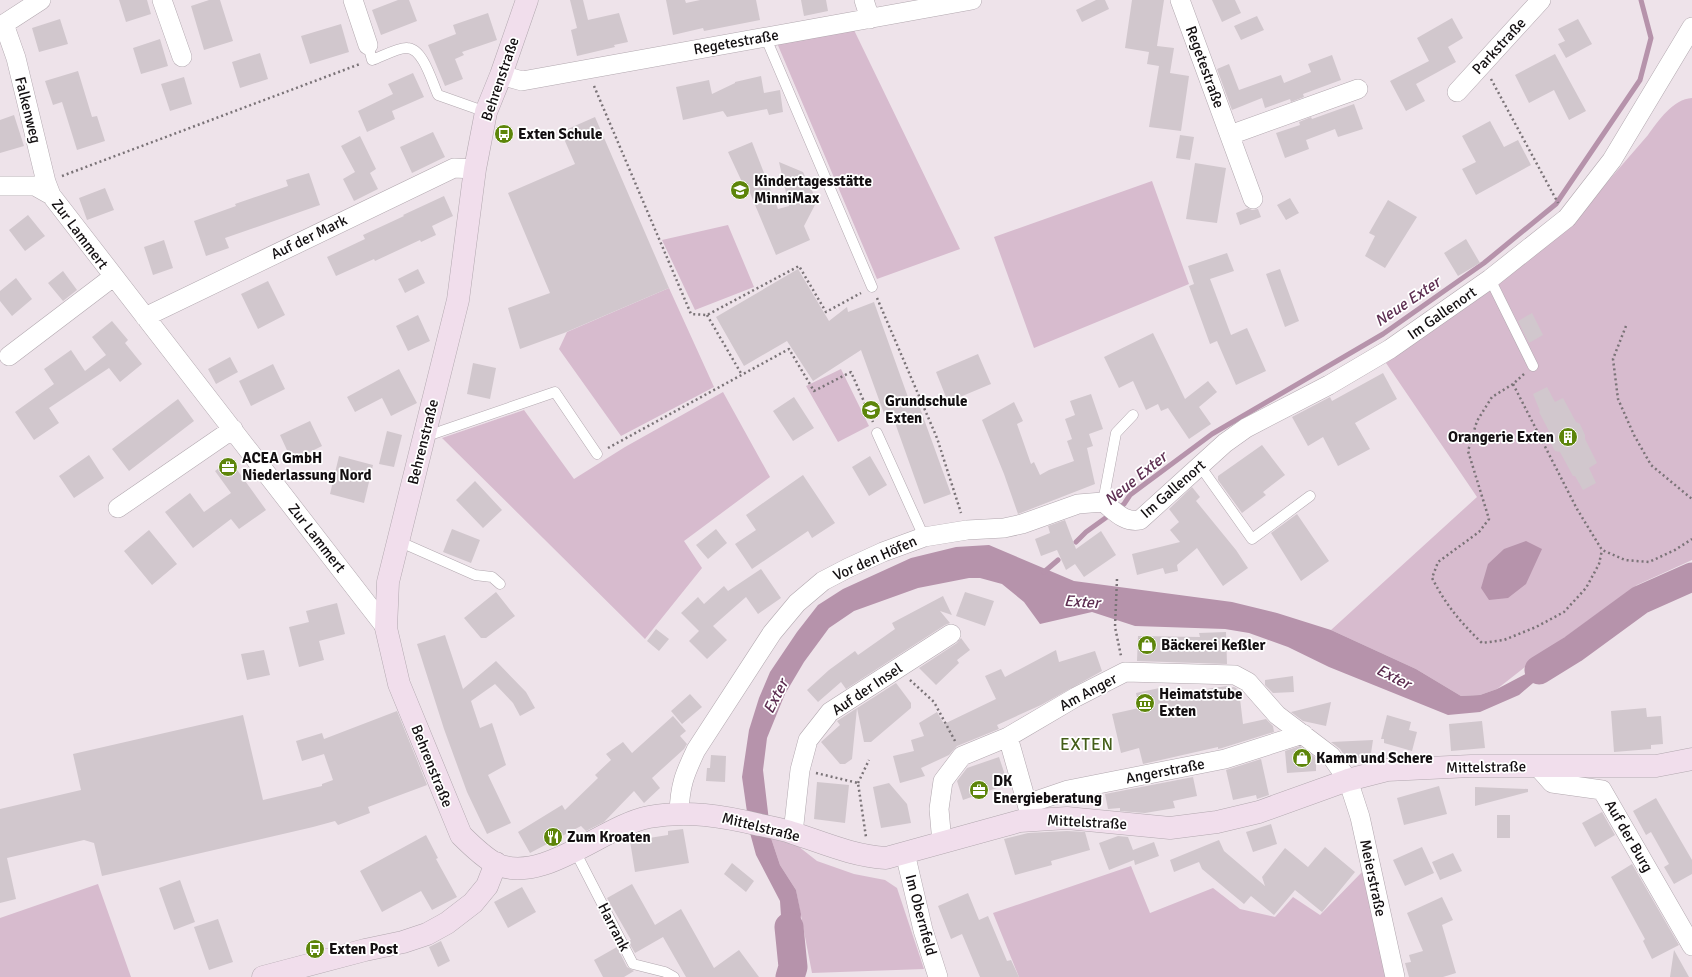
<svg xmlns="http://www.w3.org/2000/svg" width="1692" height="977" viewBox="0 0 1692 977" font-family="Signika,sans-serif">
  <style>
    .green { fill: #d7bbce }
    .water { fill: #b693ab }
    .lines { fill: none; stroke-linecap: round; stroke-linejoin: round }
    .stream { stroke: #b693ab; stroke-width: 5 }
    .river { stroke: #b693ab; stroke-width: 29 }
    .building { fill: #d1c7cd }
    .lane-casing { stroke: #b2a8af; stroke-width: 11 }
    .street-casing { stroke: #b2a8af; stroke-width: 20 }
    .secondary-casing { stroke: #b2a8af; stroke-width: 23 }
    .path { stroke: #7a7377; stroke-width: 2.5; stroke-dasharray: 2 3; stroke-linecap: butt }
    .lane { stroke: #fff; stroke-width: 10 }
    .street { stroke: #fff; stroke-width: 19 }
    .secondary { stroke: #f1deec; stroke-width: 22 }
    .labels { text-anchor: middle; stroke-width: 3.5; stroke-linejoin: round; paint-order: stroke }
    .street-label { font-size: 15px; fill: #130f11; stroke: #fff }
    .poi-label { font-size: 15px; font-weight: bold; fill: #130f11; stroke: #fff; text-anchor: start }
    .water-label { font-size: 16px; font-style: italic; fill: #5d2e51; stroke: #fff }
    .quarter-label { font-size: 17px; letter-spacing: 1px; fill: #435d18; stroke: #fff }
  </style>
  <rect width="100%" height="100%" fill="#eee3ea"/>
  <path class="green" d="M854 30 960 249 877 279 777 43Z
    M1692 98V560L1637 585 1543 653 1497 689 1480 695 1461 696 1416 669 1331 630 1477 497 1386 363 1488 291 1570 225 1648 135C1658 121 1673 99 1692 98Z
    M1152 181 1189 284 1034 348 994 237Z
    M728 225 754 287 695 310 662 240Z
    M669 288 714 387 621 436 559 349 567 332Z
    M841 369 869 426 838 442 806 386Z
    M723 392 770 477 684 541 702 568 645 639 442 438 524 410 574 479 625 447Z
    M771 838 789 839 817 861 854 874 885 880 897 888 924 969 812 973 796 890 780 865Z
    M1131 866 1150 913 1213 888 1240 909 1275 917 1293 897 1320 915 1363 871 1389 977H1019L993 913Z
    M98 884 131 977H0V918Z"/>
  <path class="water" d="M1526 541 1542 549 1526 584 1508 598 1489 600 1481 588 1488 564 1504 549Z
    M989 545 1074 581 1232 602 1277 613 1331 630 1416 669 1461 696 1480 695 1497 689 1573 649 1519 695 1480 712 1448 715 1329 667 1288 647 1249 633 1225 629 1135 626 1092 612 1040 624 1024 602 1002 584 980 578H969L918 588 854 611 829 628 804 662 785 694 767 738 763 770 771 838 780 865 796 890 801 914 799 941 793 967 783 946 780 901 756 855 750 833 742 777 749 730 759 698 770 672 797 632 818 605 843 589 911 558 956 547Z"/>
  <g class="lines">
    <path class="stream" d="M1118 509 1124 504 1130 495 1212 434 1383 334 1484 263 1556 204 1640 80 1651 38 1641 0
      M1076 542 1086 532 1111 514
      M1044 572 1058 560"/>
    <path class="river" d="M1539 670 1573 649 1640 600 1692 577
      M789 927 793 967 790 977"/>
  </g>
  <path class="building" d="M119 0H147L151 14 126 22Z
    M209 0H220L233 41 204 50 191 6Z
    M398 0H409L417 21 381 35 372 10Z
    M570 0H583L588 20 619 13 628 42 614 45 615 47 577 56 571 30 577 28Z
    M666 0H685L686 3 700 0H756L760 20 704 31 703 28 673 35Z
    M801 0H826L828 11 804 16Z
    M1096 0H1105L1109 9 1082 22 1076 10Z
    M1132 0H1164L1157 46 1174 48 1170 73 1189 76 1181 131 1149 127 1159 66 1147 64 1149 52 1125 48Z
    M1212 0H1235L1241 13 1222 22Z
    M488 13 497 40 462 52 464 55 455 59 463 79 445 86 428 45 456 34 453 25Z
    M1257 16 1264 30 1241 40 1234 26Z
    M1452 18 1463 38 1448 47 1456 62 1416 84 1425 101 1406 111 1390 81 1429 61 1417 38Z
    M60 19 68 44 39 52 32 28Z
    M1578 19 1592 44 1566 58 1558 44 1565 41 1558 29Z
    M341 24 349 52 310 64 301 36Z
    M160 39 168 66 141 74 133 48Z
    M260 53 268 79 240 88 232 62Z
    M1555 54 1586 111 1569 120 1554 90 1529 103 1515 75Z
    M1332 55 1341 80 1303 94 1304 97 1291 102 1290 99 1265 108 1262 98 1232 110 1217 69 1229 64 1239 90 1281 75 1284 83 1311 72 1308 64Z
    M78 71 92 117 97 116 105 141 77 150 62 102 53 105 45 81Z
    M413 73 424 97 392 111 395 119 367 132 358 111 393 94 388 84Z
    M761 76 764 93 780 90 783 112 769 115 767 109 727 117 723 111 683 120 676 87 709 80 712 94 735 83V82Z
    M184 77 192 104 170 111 161 84Z
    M1354 104 1363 129 1338 137 1335 129 1306 140 1309 149 1285 158 1276 133 1300 125 1299 122 1311 117 1312 119Z
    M14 115 24 146 0 153V120Z
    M595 117 669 288 564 333 520 349 508 308 550 293 508 193 575 164 561 132Z
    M1490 121 1504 147 1518 140 1531 165 1476 195 1462 169 1476 162 1462 136Z
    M433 132 445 157 412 173 400 147Z
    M1180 135 1194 137 1190 160 1176 158Z
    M360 136 376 169 370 173 378 189 354 201 343 179 355 172 341 146Z
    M752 142 778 209 789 206 779 162 803 172 817 201 804 226 810 240 776 255 745 181 742 182 728 152Z
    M1195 163 1226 168 1217 223 1186 219Z
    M309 173 320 205 225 238 229 248 206 256 194 221 236 206 235 204 288 186 286 180Z
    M105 188 114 210 87 220 79 198Z
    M444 196 453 216 432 226 436 235 421 242 420 240 375 261 374 259 336 276 327 257 365 239 363 235 404 216 403 215Z
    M1290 198 1299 213 1286 220 1277 205Z
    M1388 200 1417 217 1385 268 1365 256 1375 236 1369 233Z
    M1248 208 1252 210 1258 209 1261 217 1240 225 1236 213Z
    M28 215 45 236 25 251 9 230Z
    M1466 239 1480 263 1458 276 1444 253Z
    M164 240 173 268 153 275 144 247Z
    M1227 253 1234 271 1210 279 1231 335 1247 328 1266 371 1236 385 1217 341 1210 344 1189 286 1194 284 1188 266Z
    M418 269 425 283 405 293 398 279Z
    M798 269 829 321 847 307 848 312 874 302 909 400 916 397 951 494 924 504 894 420 887 422 861 350 813 381 787 341 744 366 716 317Z
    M1280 269 1299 321 1285 327 1266 274Z
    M63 271 77 290 63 301 48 283Z
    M16 278 32 299 12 316 0 301V291Z
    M268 281 285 315 258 329 241 294Z
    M1532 313 1543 335 1529 343 1518 321Z
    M418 315 430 341 408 351 396 326Z
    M112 321 128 340 125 343 142 364 120 382 109 368 49 408 59 423 34 440 15 412 54 384 44 369 71 350 85 371 106 355 92 337Z
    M1153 333 1185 399 1208 381 1217 392 1199 407 1211 424 1189 439 1168 408 1161 411 1158 404 1146 410 1133 381 1119 388 1104 357Z
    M978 354 991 384 948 402 936 372Z
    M230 357 238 372 216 384 208 369Z
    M473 363 496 368 490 399 467 394Z
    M273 364 285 389 251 406 239 381Z
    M399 369 417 403 391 416 382 398 355 412 347 397Z
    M1383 373 1397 399 1355 423 1370 449 1338 466 1323 437 1308 446 1292 417 1330 397 1332 401Z
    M1547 387 1555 402 1563 398 1576 422 1580 424 1585 435V439L1597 463 1589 468 1596 483 1583 490 1575 476H1573L1560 452 1555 451 1549 440 1551 435 1539 412 1540 411 1533 394Z
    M1091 394 1103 429 1089 434 1093 446 1087 448 1095 484 1018 514 1004 474 982 420 1014 402 1023 421 1017 424 1031 464 1034 462 1040 475 1049 470 1074 461 1067 441 1072 439 1065 419 1075 415 1070 401Z
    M794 397 814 428 793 441 773 411Z
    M178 399 194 421 129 471 112 449Z
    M310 421 322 446 292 461 280 435Z
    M387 431 402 435 394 467 379 464Z
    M1262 445 1285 475 1263 492 1266 495 1242 513 1218 480V476Z
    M89 455 104 478 74 498 59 476Z
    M339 456 373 465 364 503 330 494Z
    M870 456 887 485 869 496 852 467Z
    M230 460 266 510 239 529 231 519 193 548 165 512 190 493 204 512 231 493 215 471Z
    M803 475 835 523 812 538 808 531 752 569 735 544 756 530 746 515Z
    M475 481 502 510 483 528 456 500Z
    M1192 487 1200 497 1196 501 1236 550 1248 568 1223 586 1197 548 1177 565 1178 571 1165 574 1163 568 1137 575 1132 554 1180 542 1170 530 1179 522 1169 509Z
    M1297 514 1329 561 1301 581 1271 533Z
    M1065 520 1076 549 1101 531 1116 555 1084 577 1075 564 1066 570 1057 550 1041 556 1035 539 1050 533 1048 526Z
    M452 529 480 540 471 563 443 552Z
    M716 529 727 543 708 559 696 545Z
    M149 530 177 564 152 585 124 551Z
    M761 569 781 598 758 614 746 597 713 626 727 640 707 659 689 641 699 631 681 613 698 597 704 604 724 586 728 591Z
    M496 592 515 616 486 638H481L464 618Z
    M965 592 994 601 985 626 956 616Z
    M943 596 952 615 940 611 950 623 945 625 846 689 841 682 818 702 807 690 829 670 855 651 858 655 895 629 892 623Z
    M337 603 345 634 319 641 324 660 299 667 289 627 309 622 306 611Z
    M656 629 669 639 659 651 647 641Z
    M1226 632 1227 664 1137 661 1138 636 1200 637 1199 633Z
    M445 635 463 689 496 661 526 692 535 708 520 716 513 703 495 684 471 701 480 728 492 723 506 765 488 775 511 823 487 834 467 792 444 729 417 644Z
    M961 638 970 650 957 660 959 663 936 685 919 668 957 643Z
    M264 650 270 675 247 680 241 654Z
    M1056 650 1059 662 1095 651 1102 671 1041 705 997 725 999 729 957 746 949 755 921 768 925 776 900 783 893 756 914 751 911 740 924 736 919 723 937 712 944 724 996 699 985 676 1001 669 1005 677Z
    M1293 676 1294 692 1273 693 1265 685V680Z
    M896 683 911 703V708L871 742H864L857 708Z
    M1169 686 1171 694 1227 686 1228 688 1234 687 1239 690 1243 724 1266 719 1273 726 1274 732 1222 748 1218 749V747L1143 764 1139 748 1121 753 1112 714 1139 708 1136 693Z
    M690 694 702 707 682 724 671 711Z
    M1331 702 1326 726 1303 721 1291 712Z
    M857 708 852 759 845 764H840L821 742 840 725 837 721Z
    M1646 708 1647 717 1661 716 1663 744 1651 745V749L1614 752 1611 711Z
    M397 711 427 785 368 807 370 813 338 825 335 821 313 827 102 876 94 843 84 840 7 858 16 899 0 903V809L81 790 73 754 243 715 263 800 322 786V784L333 780 324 754 302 761 296 741 322 733 324 739Z
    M1387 715 1411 722 1409 730 1417 732 1412 751 1384 743V739H1381Z
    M673 716 686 731 680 736 687 744 684 749 652 778 660 788 644 803 634 791 604 822 586 831 581 826 530 853 518 832 562 805 565 810 598 778 595 775 611 760 606 754 623 742 632 753Z
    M1482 721 1485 748 1451 751 1449 724Z
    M1373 740 1370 760 1345 756 1340 749 1331 742Z
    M1300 746 1316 758V771L1287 773 1285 751Z
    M711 755 726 756 725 782 706 781 707 768H710Z
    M999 757 1008 784 963 800 957 781 967 768Z
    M1261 759 1269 795 1257 799 1256 795 1233 800 1226 770Z
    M1193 777 1197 796 1173 801 1175 808 1145 813 1120 811V808L1108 809 1105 794Z
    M817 782 849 785 845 823 814 819Z
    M889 783 907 804 911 823 881 828 873 787Z
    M1439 786 1447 814 1404 825 1397 798Z
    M1475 787 1528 789V792L1475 806Z
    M1656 798 1692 860V874L1674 884 1664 867 1669 864 1651 832 1646 835 1633 811Z
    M1602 812 1615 835 1595 847 1582 823Z
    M1497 815H1510V838H1497Z
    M1271 824 1277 844 1253 852 1246 832Z
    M683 829 689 863 635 872 630 841 668 835V831Z
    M1067 831 1085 832 1090 850 1051 861 1052 865 1015 875 1004 839 1028 833Z
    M426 835 438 858 436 859 457 897 432 910 421 891 382 912 360 871Z
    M1118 836 1128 837 1133 850 1154 842 1159 856 1135 865 1134 860 1109 870 1099 843Z
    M1219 840 1224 851 1265 886 1262 877 1285 848 1308 867 1325 847 1355 872 1322 912 1295 890 1274 915 1251 896 1244 904 1202 869 1199 862 1174 872 1170 860Z
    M1422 847 1434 873 1405 886 1393 860Z
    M1453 853 1462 871 1440 880 1432 862Z
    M732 863 754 881 746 892 724 874Z
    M1632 864 1679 945 1652 959 1643 941 1645 939 1611 877Z
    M180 880 195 922 174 930 159 888Z
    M632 884 655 925 681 909 714 968 739 950 759 977H686L663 937 635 953 628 941 631 940 607 898Z
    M522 887 536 912 508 928 494 902Z
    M968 893 979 920 988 916 1007 961 1011 960 1019 977H980L962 934 951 939 938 906Z
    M1442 897 1453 920 1442 925 1456 973 1443 977H1409L1405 963 1411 962 1409 955 1423 951 1407 913Z
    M218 919 233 962 209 970 194 927Z
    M441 941 450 961 438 967 429 947Z
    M617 947 627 967 634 971 624 977H603L594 960Z
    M1674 950 1689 977H1670Z"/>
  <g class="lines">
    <defs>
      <path id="lane" d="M765 36 872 287
        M368 45 372 60C381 57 399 47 407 48 423 48 432 82 438 95L486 112
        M1490 279 1533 366
        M877 433 924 537
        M424 437 555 392 597 454
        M1200 466 1252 539 1310 496
        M1103 502 1116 433 1133 415
        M398 541 475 575 492 577 500 584
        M575 851 633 964 665 972 674 977"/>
      <path id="street" d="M41 0 4 24 16 58 46 182 51 195
        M162 0 182 57
        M353 0 368 45
        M864 0 870 19
        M1180 0 1253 199
        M501 75 522 81 972 0
        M1457 92 1541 0
        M1230 135 1358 89
        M0 186H35L51 195 386 628
        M145 317 454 168 475 169
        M9 356 113 277
        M118 508 233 429
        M1008 737 1027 804
        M1537 766 1552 783 1602 790 1692 946
        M679 813C680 786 684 775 696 750L772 633 797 603 823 581 848 568 883 552 924 537 967 530 1004 528 1022 524 1078 504 1103 502C1115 511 1124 523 1140 520L1225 443 1246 428 1329 385 1390 349 1490 279 1567 218 1612 160 1692 27
        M1031 820 1027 804 1068 790 1225 759 1303 734
        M793 833 800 770 808 740 830 712 951 634
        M942 843 939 809 943 781 962 756 1008 737 1076 697 1125 672 1235 675 1248 682 1277 715 1331 756 1348 780 1360 817 1395 977
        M905 853 923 930 938 977"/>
      <path id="secondary" d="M527 0 501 75 486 112 475 169 458 300 388 582 386 628 399 684 461 835C471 845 483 857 496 864 543 885 603 826 649 817 687 810 723 816 760 825 771 827 782 829 793 833 824 843 853 856 886 858L1020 821 1067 818 1170 828 1217 822 1259 812 1348 780 1387 770 1471 766H1656L1692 759
        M263 977 365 950 403 942 427 934 447 923 473 903 487 886 496 863"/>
    </defs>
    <use href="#lane" class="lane-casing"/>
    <use href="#street" class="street-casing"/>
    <use href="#secondary" class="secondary-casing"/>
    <path class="path" d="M1491 79 1558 203
      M594 86 691 314 707 315 799 266 826 312 861 293
      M62 176 360 64
      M877 298 937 438 961 513
      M707 315 742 375
      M1626 326 1613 359 1618 399 1634 435 1651 465 1692 499
      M1524 374 1513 384 1577 509 1602 550 1625 560 1649 562 1675 550 1692 539
      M1513 384 1492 397 1477 421 1468 451 1489 519 1479 532 1438 562 1432 578C1446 605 1460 622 1482 643L1504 640 1536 627 1564 612 1586 588 1599 564 1602 550
      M608 448 789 349 814 391 851 372 873 422
      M1117 579 1115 627 1121 656
      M910 680 934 702 955 741
      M816 773 858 783 866 837
      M858 783 869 760"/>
    <use href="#lane" class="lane"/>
    <use href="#street" class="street"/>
    <use href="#secondary" class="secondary"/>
  </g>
  <defs>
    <symbol id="bus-disc" viewBox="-11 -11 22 22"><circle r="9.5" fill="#5d850a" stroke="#fff"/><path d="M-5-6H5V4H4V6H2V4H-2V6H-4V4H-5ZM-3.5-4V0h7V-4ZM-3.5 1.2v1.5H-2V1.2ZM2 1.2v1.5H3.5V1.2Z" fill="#fff"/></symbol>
    <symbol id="school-disc" viewBox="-11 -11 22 22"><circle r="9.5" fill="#5d850a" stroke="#fff"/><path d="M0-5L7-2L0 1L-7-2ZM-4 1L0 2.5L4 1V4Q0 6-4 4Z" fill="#fff"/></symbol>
    <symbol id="building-disc" viewBox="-11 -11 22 22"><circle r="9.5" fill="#5d850a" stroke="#fff"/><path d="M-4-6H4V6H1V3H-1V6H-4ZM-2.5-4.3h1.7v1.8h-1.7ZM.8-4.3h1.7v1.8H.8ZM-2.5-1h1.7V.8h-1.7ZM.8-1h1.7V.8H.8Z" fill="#fff"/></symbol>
    <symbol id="office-disc" viewBox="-11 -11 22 22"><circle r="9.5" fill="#5d850a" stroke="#fff"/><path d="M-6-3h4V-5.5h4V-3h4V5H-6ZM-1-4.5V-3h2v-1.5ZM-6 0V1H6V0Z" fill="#fff"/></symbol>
    <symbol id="shop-disc" viewBox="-11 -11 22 22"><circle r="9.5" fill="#5d850a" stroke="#fff"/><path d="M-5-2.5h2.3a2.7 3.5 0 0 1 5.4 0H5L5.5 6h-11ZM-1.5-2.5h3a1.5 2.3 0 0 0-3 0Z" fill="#fff"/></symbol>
    <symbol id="museum-disc" viewBox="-11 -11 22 22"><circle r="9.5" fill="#5d850a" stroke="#fff"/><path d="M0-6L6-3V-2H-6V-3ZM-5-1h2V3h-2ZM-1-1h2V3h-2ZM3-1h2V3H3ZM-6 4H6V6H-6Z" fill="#fff"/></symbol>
    <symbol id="restaurant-disc" viewBox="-11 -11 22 22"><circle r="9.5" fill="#5d850a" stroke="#fff"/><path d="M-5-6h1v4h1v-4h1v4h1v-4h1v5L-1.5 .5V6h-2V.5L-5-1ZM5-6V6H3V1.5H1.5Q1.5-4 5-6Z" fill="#fff"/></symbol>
  </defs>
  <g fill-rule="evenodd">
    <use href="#bus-disc" x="493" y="123" width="22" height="22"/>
    <use href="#school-disc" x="729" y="179" width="22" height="22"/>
    <use href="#school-disc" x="860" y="399" width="22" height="22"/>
    <use href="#building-disc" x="1557" y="426" width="22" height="22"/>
    <use href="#office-disc" x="217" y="456" width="22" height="22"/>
    <use href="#shop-disc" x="1136" y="634" width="22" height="22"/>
    <use href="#museum-disc" x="1134" y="692" width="22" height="22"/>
    <use href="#shop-disc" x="1291" y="747" width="22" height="22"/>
    <use href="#office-disc" x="968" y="779" width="22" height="22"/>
    <use href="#restaurant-disc" x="542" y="826" width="22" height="22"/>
    <use href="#bus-disc" x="304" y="938" width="22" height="22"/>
  </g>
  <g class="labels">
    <g class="street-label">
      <text transform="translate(736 42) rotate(-10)" y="5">Regetestraße</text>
      <text transform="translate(1499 46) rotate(-47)" y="5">Parkstraße</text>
      <text transform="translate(1205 67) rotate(70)" y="5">Regetestraße</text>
      <text transform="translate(500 79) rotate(-71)" y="5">Behrenstraße</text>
      <text transform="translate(28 110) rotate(76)" y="5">Falkenweg</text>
      <text transform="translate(80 234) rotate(53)" y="5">Zur Lammert</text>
      <text transform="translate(309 237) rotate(-26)" y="5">Auf der Mark</text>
      <text transform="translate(1442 313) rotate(-35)" y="5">Im Gallenort</text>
      <text transform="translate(423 442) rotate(-76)" y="5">Behrenstraße</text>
      <text transform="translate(1173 489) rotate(-41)" y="5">Im Gallenort</text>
      <text transform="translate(317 538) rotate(52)" y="5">Zur Lammert</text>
      <text transform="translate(875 558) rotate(-24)" y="5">Vor den Höfen</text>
      <text transform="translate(867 689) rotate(-34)" y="5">Auf der Insel</text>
      <text transform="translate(1088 692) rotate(-28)" y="5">Am Anger</text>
      <text transform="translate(432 766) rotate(68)" y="5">Behrenstraße</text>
      <text transform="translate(1486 767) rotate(-1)" y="5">Mittelstraße</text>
      <text transform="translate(1165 771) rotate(-11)" y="5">Angerstraße</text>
      <text transform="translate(1087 822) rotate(3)" y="5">Mittelstraße</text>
      <text transform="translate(761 827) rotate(14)" y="5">Mittelstraße</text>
      <text transform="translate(1629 836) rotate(60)" y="5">Auf der Burg</text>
      <text transform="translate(1373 878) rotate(78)" y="5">Meierstraße</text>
      <text transform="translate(921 915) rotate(75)" y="5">Im Obernfeld</text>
      <text transform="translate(614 927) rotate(63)" y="5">Harrank</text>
    </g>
    <g class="poi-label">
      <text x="518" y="139">Exten Schule</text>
      <text x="754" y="186">Kindertagesstätte<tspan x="754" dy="17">MinniMax</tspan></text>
      <text x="885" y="406">Grundschule<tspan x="885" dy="17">Exten</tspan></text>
      <text x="1554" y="442" text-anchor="end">Orangerie Exten</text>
      <text x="242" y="463">ACEA GmbH<tspan x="242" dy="17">Niederlassung Nord</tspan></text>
      <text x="1161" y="650">Bäckerei Keßler</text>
      <text x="1159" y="699">Heimatstube<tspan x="1159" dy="17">Exten</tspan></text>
      <text x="1316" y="763">Kamm und Schere</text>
      <text x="993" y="786">DK<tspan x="993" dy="17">Energieberatung</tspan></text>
      <text x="567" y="842">Zum Kroaten</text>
      <text x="329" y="954">Exten Post</text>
    </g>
    <g class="water-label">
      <text transform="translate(1407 301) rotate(-34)" y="6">Neue Exter</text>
      <text transform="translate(1135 478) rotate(-39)" y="6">Neue Exter</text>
      <text transform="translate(1082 601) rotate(4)" y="6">Exter</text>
      <text transform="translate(1394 676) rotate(27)" y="6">Exter</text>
      <text transform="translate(775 696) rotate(-63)" y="6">Exter</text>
    </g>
    <g class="quarter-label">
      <text x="1087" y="750">EXTEN</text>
    </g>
  </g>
</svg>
